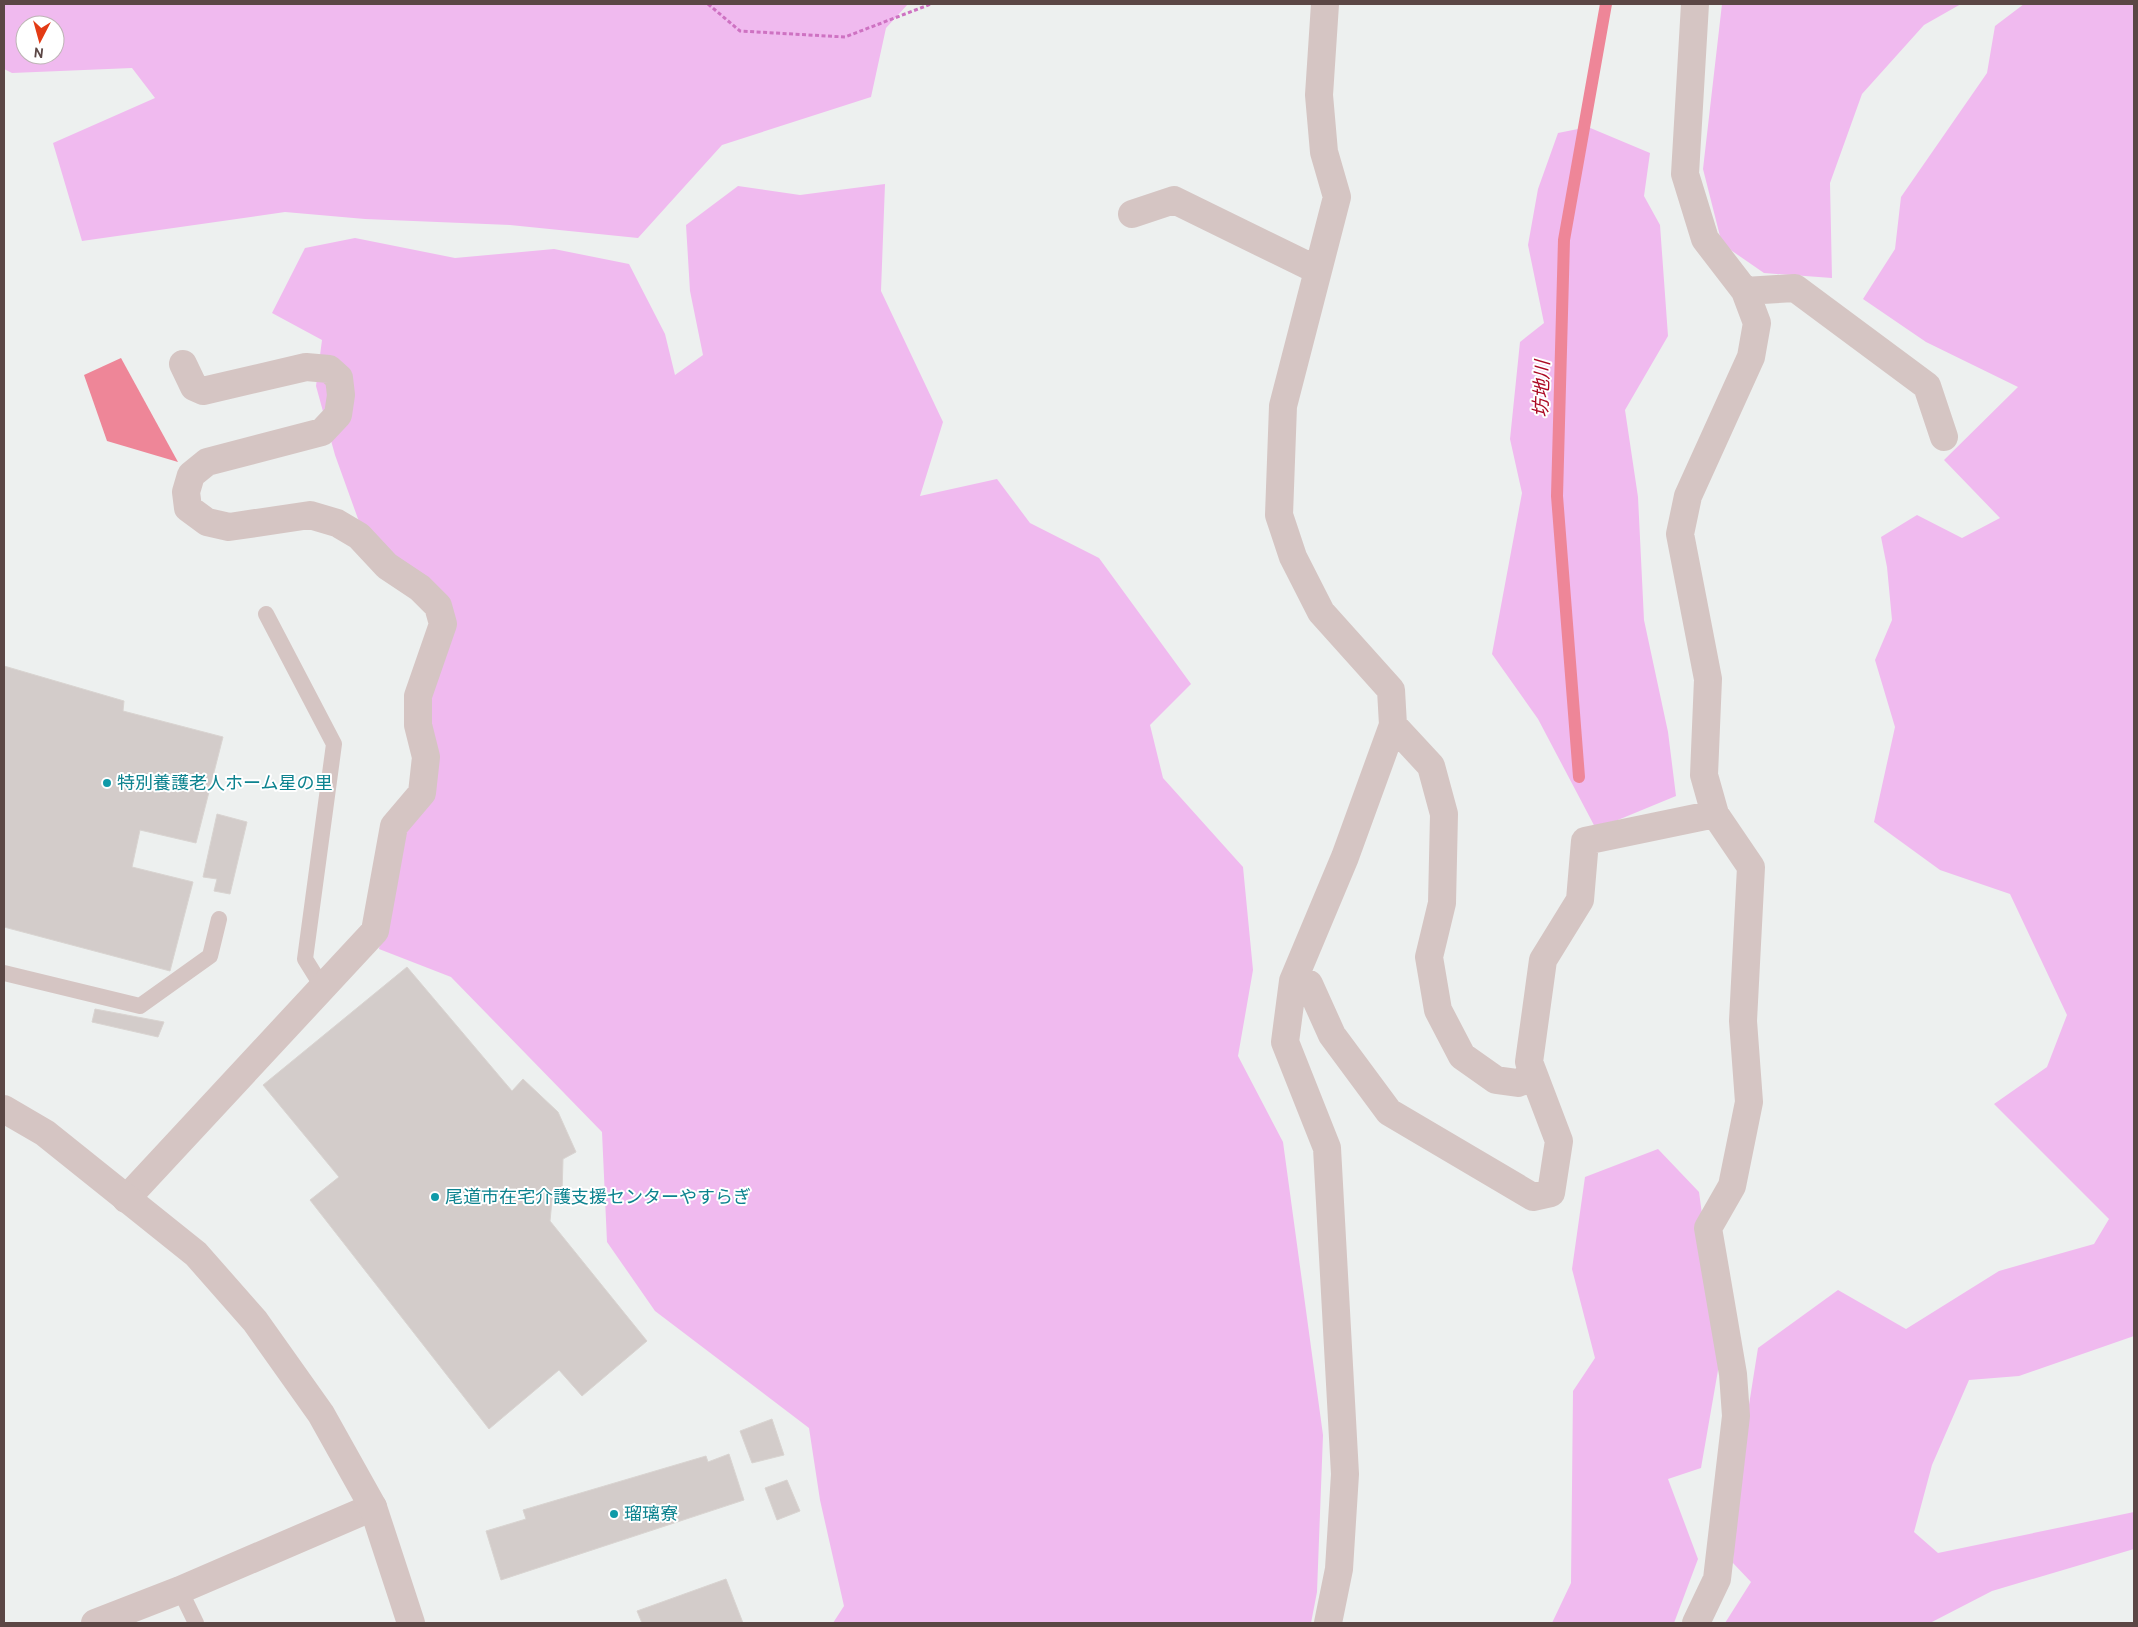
<svg xmlns="http://www.w3.org/2000/svg" width="2138" height="1627" viewBox="0 0 2138 1627" font-family="Overpass,'Noto Sans JP',sans-serif">
  <style>
    .green { fill: #f0baef; fill-rule: evenodd }
    .water { fill: #ee8698 }
    .lines { fill: none; stroke-linecap: round; stroke-linejoin: round }
    .stream { stroke: #ee8698; stroke-width: 12 }
    .building { fill: #d3ccca; stroke: #d9d4d1 }
    .path { stroke: #ce72c2; stroke-width: 3; stroke-dasharray: 4 2.5; stroke-linecap: butt }
    .service { stroke: #d5c5c3; stroke-width: 16 }
    .minor { stroke: #d5c5c3; stroke-width: 28 }
    .tertiary { stroke: #d5c5c3; stroke-width: 28 }
    .culture-dot { fill: #0f9aa8; stroke: #fff; stroke-width: 2 }
    .labels { text-anchor: middle; stroke-width: 4; stroke-linejoin: round; paint-order: stroke }
    .culture-label { font-size: 18px; fill: #0d838f; stroke: #fff; text-anchor: start }
    .water-label { font-size: 19px; font-style: italic; fill: #ab0924; stroke: #fff }
  </style>
  <rect width="100%" height="100%" fill="#edf0ef"/>
  <path class="green" d="M4 4H908L886 28 871 97 722 145 638 238 510 225 365 219 285 212 82 241 53 143 155 98 132 68 12 73 4 69ZM25 25H55V55H25Z
    M1722 4H1961L1924 25 1862 94 1830 183 1832 278 1764 273 1722 244 1703 169Z
    M2024 4H2134V1336L2019 1376 1969 1380 1932 1465 1914 1532 1938 1553 2134 1512V1549L1992 1591 1930 1623H1725L1751 1582 1733 1563 1738 1474 1758 1348 1838 1290 1906 1329 1999 1271 2094 1244 2109 1219 1994 1104 2047 1067 2067 1015 2010 894 1940 870 1874 822 1895 727 1875 660 1892 620 1887 567 1881 537 1917 515 1962 538 2000 518 1944 460 2018 387 1926 342 1863 299 1895 249 1901 197 1987 73 1995 26Z
    M1588 127 1650 153 1644 196 1660 225 1668 336 1625 410 1638 497 1644 620 1668 732 1676 796 1596 829 1538 719 1492 654 1522 493 1510 439 1520 342 1544 323 1528 245 1538 189 1558 133Z
    M885 184 881 291 943 422 920 496 997 479 1030 523 1099 558 1191 684 1150 725 1163 778 1243 867 1253 970 1238 1056 1283 1142 1323 1435 1317 1592 1311 1623H833L844 1606 820 1500 809 1428 655 1311 607 1242 602 1132 451 977 379 949 423 726 439 627 366 541 335 455 316 386 322 340 272 313 305 248 355 238 455 258 554 249 629 264 665 334 675 375 703 355 690 291 686 225 738 186 800 195Z
    M1658 1149 1699 1192 1721 1353 1701 1468 1668 1479 1698 1559 1674 1623H1552L1571 1583 1573 1391 1595 1358 1572 1269 1585 1177Z"/>
  <path class="water" d="M121 358 178 462 107 441 84 375Z"/>
  <g class="lines">
    <path class="stream" d="M1579 777 1557 496 1564 240 1606 4"/>
  </g>
  <path class="building" d="M4 666 124 701 123 711 223 737 196 843 140 830 132 867 193 882 170 971 4 927Z
    M217 814 247 822 230 894 214 891 217 879 203 877Z
    M407 967 512 1091 523 1079 558 1112 576 1152 563 1159 562 1194 552 1200 550 1221 647 1341 582 1396 559 1370 489 1429 310 1200 339 1177 263 1085Z
    M95 1009 164 1022 158 1037 92 1022Z
    M772 1419 784 1455 752 1463 740 1431Z
    M729 1454 744 1500 501 1580 486 1531 526 1519 523 1510 706 1456 708 1462Z
    M787 1480 800 1511 777 1520 765 1488Z
    M726 1579 743 1623H642L637 1611Z"/>
  <g class="lines">
    <path class="path" d="M708 4 740 31 845 37 931 4"/>
    <path class="service" d="M266 614 334 744 305 959 323 988
      M4 973 140 1006 210 956 219 919
      M180 1590 196 1623"/>
    <path class="minor" d="M1325 4 1319 95 1324 152 1337 197 1283 406 1279 515 1293 557 1321 612 1391 690 1393 725 1345 857 1293 981 1285 1042 1327 1148 1345 1474 1339 1569 1328 1623
      M1695 4 1685 174 1705 239 1745 291 1757 323 1751 357 1688 496 1680 534 1708 679 1704 775 1715 814 1751 867 1743 1021 1749 1102 1732 1186 1708 1228 1733 1374 1736 1416 1717 1579 1696 1623
      M1132 214 1174 200 1317 270
      M1745 291 1795 288 1927 386 1944 437
      M1393 725 1431 766 1444 814 1442 903 1429 957 1438 1010 1462 1056 1496 1080 1518 1083 1534 1076
      M1293 981 1309 984 1332 1035 1389 1112 1533 1197 1551 1193 1559 1141 1529 1062 1543 960 1580 900 1585 841 1715 814
      M126 1199 375 931 394 826 422 793 426 757 418 725V696L443 624 438 606 420 588 387 566 359 536 337 523 310 515 229 527 207 522 188 508 186 492 191 475 207 462 322 432 338 415 341 395 339 378 329 369 306 367 203 391 194 387 183 364
      M95 1623 180 1590 373 1507"/>
    <path class="tertiary" d="M4 1109 45 1133 196 1254 255 1321 321 1414 373 1507 411 1623"/>
  </g>
  <g class="culture-dot">
    <circle cx="107" cy="783" r="5"/>
    <circle cx="435" cy="1197" r="5"/>
    <circle cx="614" cy="1514" r="5"/>
  </g>
  <g class="labels">
    <g class="culture-label">
      <text x="117" y="789">特別養護老人ホーム星の里</text>
      <text x="445" y="1203">尾道市在宅介護支援センターやすらぎ</text>
      <text x="624" y="1520">瑠璃寮</text>
    </g>
    <g class="water-label">
      <text transform="translate(1541 389) rotate(-88)" y="7">坊地川</text>
    </g>
  </g>
  <rect width="2138" height="1627" fill="none" stroke="#5b4745" stroke-width="10"/>
  <g transform="translate(40 40) rotate(186)"><circle r="24" fill="#ffffff" stroke="#bdb5b5"/>
  <path d="M0-4L9 19L0 12L-9 19Z" fill="#e33b15"/>
  <text y="-8" font-size="14" font-weight="bold" text-anchor="middle" fill="#5b4745">N</text>
  </g>
</svg>
